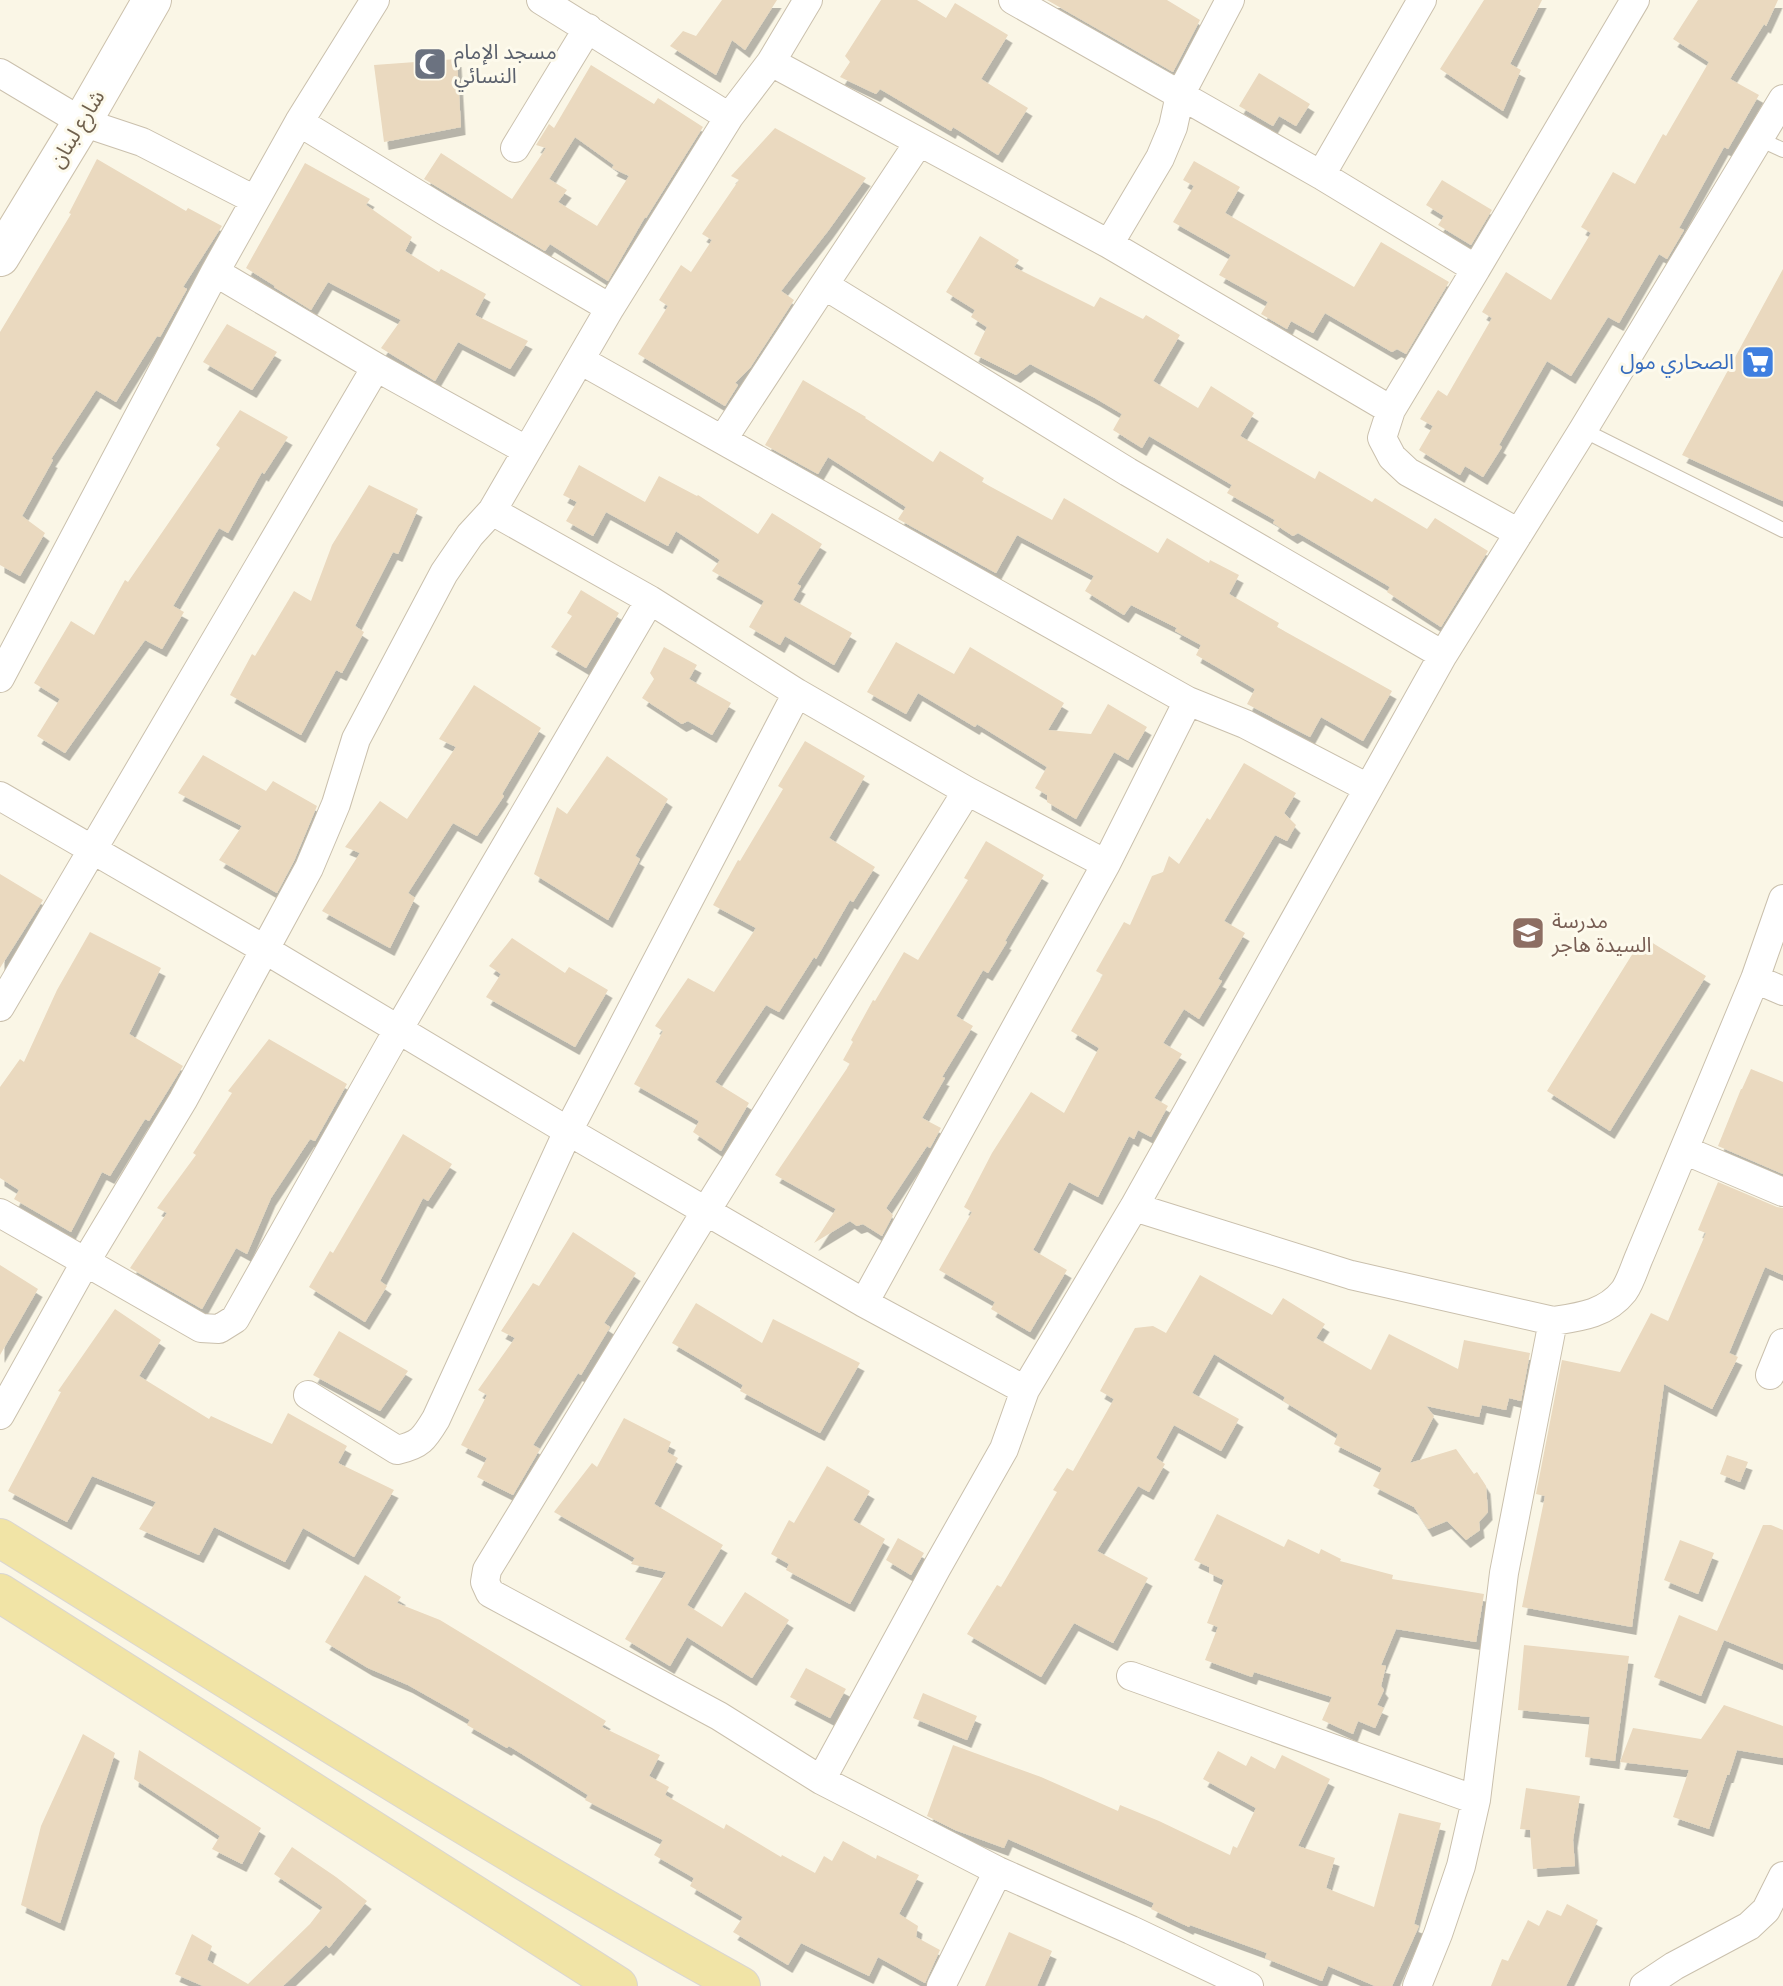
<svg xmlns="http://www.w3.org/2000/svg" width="1783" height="1986" viewBox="0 0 1783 1986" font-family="'Archivo Narrow','Noto Sans Arabic',sans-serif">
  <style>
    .building { fill: #ead9bf; fill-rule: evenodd; filter: url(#shadow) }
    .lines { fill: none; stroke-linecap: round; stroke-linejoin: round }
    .lane-casing { stroke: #cac0ad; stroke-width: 16 }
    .street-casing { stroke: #cac0ad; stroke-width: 30 }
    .secondary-casing { stroke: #ccc1ac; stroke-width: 40 }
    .primary-casing { stroke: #dad6d1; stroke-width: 40 }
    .lane { stroke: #fff; stroke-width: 14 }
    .street { stroke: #fff; stroke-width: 28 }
    .secondary { stroke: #fff; stroke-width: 38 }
    .primary { stroke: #f1e4a6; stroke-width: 38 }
    .labels { text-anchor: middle; stroke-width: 6; stroke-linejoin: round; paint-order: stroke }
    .worship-label { font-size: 21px; fill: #5b616d; stroke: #fdfaec; text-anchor: start }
    .street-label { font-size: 21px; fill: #70614e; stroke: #fdfaec }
    .shop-label { font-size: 21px; fill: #366cbe; stroke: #fdfaec; text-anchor: end }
    .education-label { font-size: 21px; fill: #785e54; stroke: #fdfaec; text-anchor: start }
  </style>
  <defs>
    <filter id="shadow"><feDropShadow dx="4.5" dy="8" stdDeviation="0" flood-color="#0004"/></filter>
  </defs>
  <rect width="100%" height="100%" fill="#faf6e6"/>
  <path class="building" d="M722 0H777L745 50 732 40 716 75 670 46 683 31 696 36Z
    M881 0H917L946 18 955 3 1008 35 981 79 1028 108 998 155 953 127 951 131 880 89 876 94 840 77 850 62 845 56Z
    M1047 0H1167L1200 20 1173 72Z
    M1484 0H1542L1510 64 1521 70 1503 111 1440 69Z
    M1698 0H1778L1766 26 1764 24 1730 79 1759 95 1728 149 1724 147 1679 228 1684 230 1667 259 1659 254 1619 323 1608 317 1571 376 1547 361 1499 445 1502 447 1483 477 1465 466 1460 475 1419 450 1433 426 1420 419 1438 390 1447 396 1492 318 1482 312 1506 272 1551 300 1591 233 1581 227 1613 172 1635 184 1663 134 1666 136 1709 62 1673 39Z
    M457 59 461 127 384 142 374 65Z
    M591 65 654 104 658 98 703 127 646 218 645 217 608 281 550 244 545 251 424 179 441 153 512 199 546 148 536 145 549 124 554 128ZM575 137 614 165 612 168 629 176 597 226 558 202 567 190 549 179Z
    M1259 73 1310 104 1296 126 1279 116 1273 126 1239 106Z
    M775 128 866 178 828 231 781 291 794 300 750 368 735 383 738 385 725 406 638 354 668 306 659 300 681 265 691 272 712 240 702 234 739 180 731 176Z
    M97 159 186 211 188 208 222 226 183 287 187 289 160 337 157 336 116 402 96 390 51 459 53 460 22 516 45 533 20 576 0 565V332L71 214 69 213Z
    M1194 161 1240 187 1225 213 1354 287 1381 242 1449 282 1406 354 1397 349 1392 352 1325 313 1313 333 1291 321 1287 329 1261 314 1268 302 1219 275 1231 255 1173 222 1194 186 1183 180Z
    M305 163 370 199 366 205 412 237 405 251 439 272 441 269 486 294 475 315 528 341 510 369 458 342 435 381 381 348 401 320 328 282 311 310 274 287 275 286 246 268Z
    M1442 180 1492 210 1471 245 1438 225 1444 216 1426 205Z
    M980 236 1019 260 1014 267 1094 307 1100 297 1143 319 1146 315 1180 335 1153 381 1198 408 1211 386 1254 413 1240 436 1315 479 1319 471 1372 502 1375 498 1427 529 1435 518 1488 551 1441 627 1387 592 1390 587 1298 533 1293 536 1273 523 1275 520 1227 493 1232 485 1149 436 1142 448 1113 430 1122 414 1095 398 1030 364 1016 375 974 354 987 327 971 317 975 310 946 292Z
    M1783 269V501L1682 455Z
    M227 324 277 352 252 390 203 362Z
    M803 380 866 417 865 418 933 462 940 451 984 478 982 482 1052 520 1064 498 1158 553 1167 538 1209 563 1210 560 1239 575 1229 594 1279 623 1277 627 1392 691 1363 741 1321 717 1310 737 1247 704 1255 689 1196 655 1201 645 1175 631 1177 628 1131 605 1124 615 1085 591 1094 576 1017 535 996 573 898 519 906 507 828 457 818 474 765 445Z
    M240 410 288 437 264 474 262 472 228 533 219 528 173 606 184 612 162 649 145 640 65 753 37 736 60 699 34 683 71 621 94 635 125 580 128 582 220 448 216 445Z
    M579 465 645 502 659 476 697 496 698 495 758 534 772 513 822 544 797 584 801 586 793 600 852 633 834 665 785 636 780 645 749 627 764 601 712 571 720 560 676 531 668 546 606 512 593 536 566 521 577 502 563 495Z
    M369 485 418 509 398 554 393 552 355 626 364 632 342 673 336 670 301 735 230 695 252 654 255 656 294 591 311 601 332 545Z
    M581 590 619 613 586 668 551 647 572 616 567 613Z
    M896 642 954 674 970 647 1064 703 1048 730 1091 734 1108 704 1147 727 1128 760 1114 752 1076 819 1047 802V795L1035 788 1047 767 977 724 975 727 918 693 906 714 867 692Z
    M664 647 697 665 689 679 731 703 712 735 688 721 682 724 642 698 654 679 650 673Z
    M474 685 541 728 502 794 504 796 477 836 453 823 408 893 415 898 390 948 322 911 360 853 345 847 380 801 407 819 456 747 439 739Z
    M805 741 865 776 829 838 875 867 853 902 850 900 816 959 814 957 779 1012 766 1005 715 1082 749 1103 721 1151 693 1132 699 1121 634 1084 663 1031 655 1026 688 978 714 992 756 928 713 905 738 860 740 861 783 789 778 786Z
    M203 755 266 791 273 781 317 806 294 861 277 893 219 860 242 826 178 793Z
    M607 756 668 799 635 856 640 859 608 920 534 874 557 807 567 814Z
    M1244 763 1296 793 1284 813 1296 825 1287 841 1275 835 1224 921 1245 933 1218 979 1222 981 1199 1019 1184 1009 1163 1043 1182 1054 1154 1098 1168 1106 1151 1137 1138 1130 1134 1139 1129 1136 1098 1197 1069 1182 1033 1250 1067 1270 1030 1332 991 1309 995 1302 939 1270 972 1212 964 1207 992 1153 1031 1092 1064 1113 1099 1048 1071 1031 1103 975 1096 971 1124 922 1130 925 1152 876 1163 872 1169 856 1179 864 1207 818 1210 820Z
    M986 841 1044 875 1005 941 1007 942 988 973 983 970 956 1016 973 1026 942 1077 945 1078 922 1118 941 1128 930 1148 927 1146 886 1208 893 1215 882 1236 863 1224 857 1226 850 1221 814 1243 836 1209 775 1175 850 1064 843 1060 853 1042 851 1040 873 1000 875 1001 904 952 918 960 968 880 964 878Z
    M0 874 43 900 0 968Z
    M90 932 161 968 129 1034 183 1066 149 1121 145 1119 110 1176 102 1172 71 1232 14 1199 19 1190 0 1178V1087L20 1059 24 1062 57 990Z
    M1643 937 1706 976 1610 1131 1547 1091Z
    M512 938 565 973 569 967 608 990 575 1047 486 997 501 974 489 966Z
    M269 1039 347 1084 315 1141 310 1139 271 1198 247 1254 236 1248 202 1309 130 1268 167 1213 157 1208 196 1155 193 1153 232 1093 228 1091Z
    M1751 1069 1783 1082V1174L1718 1146 1741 1089H1742Z
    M403 1134 452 1164 428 1201 423 1198 380 1281 387 1286 365 1322 309 1287 330 1251 333 1253Z
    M1718 1182 1777 1207 1783 1208V1275L1765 1267 1729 1353 1738 1357 1712 1409 1664 1384 1632 1627 1522 1607 1545 1496 1536 1494 1562 1360 1620 1372 1651 1313 1668 1321 1706 1233 1698 1230Z
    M573 1232 636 1273 604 1323 610 1327 581 1375 578 1373 533 1445 540 1449 513 1495 477 1477 487 1458 461 1445 487 1395 478 1390 515 1338 501 1331 533 1283 539 1286Z
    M0 1265 38 1289 0 1355Z
    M1200 1275 1272 1315 1283 1298 1325 1324 1316 1338 1371 1370 1389 1334 1458 1369 1464 1340 1530 1353 1521 1401 1509 1398 1506 1410 1482 1405 1479 1417 1426 1406 1434 1416 1410 1463 1456 1449 1474 1474 1477 1472 1486 1486 1488 1512 1479 1522 1480 1530 1466 1540 1447 1521 1428 1529 1414 1507 1373 1486 1382 1468 1334 1444 1338 1434 1283 1401 1285 1397 1214 1354 1192 1393 1239 1419 1221 1451 1174 1425 1156 1458 1165 1464 1149 1492 1138 1486 1097 1551 1148 1578 1113 1643 1074 1623 1041 1677 967 1634 997 1585 1001 1587 1057 1492 1053 1490 1067 1468 1073 1471 1114 1399 1100 1391 1135 1328 1153 1326 1166 1333Z
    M696 1303 762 1343 773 1319 860 1363 820 1433 740 1391 743 1385 672 1343Z
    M115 1309 161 1340 139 1376 209 1419 211 1416 272 1444 288 1413 347 1446 338 1463 394 1490 354 1557 303 1528 285 1562 214 1527 199 1555 139 1529 156 1502 92 1476 67 1522 8 1491 61 1392 58 1391Z
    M339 1331 408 1371 380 1411 313 1375Z
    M624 1418 671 1442 667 1452 678 1458 654 1504 723 1545 687 1605 722 1627 745 1592 789 1620 752 1678 687 1637 670 1666 625 1639 666 1572 631 1564 635 1558 554 1512 592 1463 597 1467Z
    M1727 1455 1748 1462 1740 1482 1720 1474Z
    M827 1466 870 1491 853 1520 885 1539 850 1604 786 1570 789 1564 771 1554 789 1520 794 1523Z
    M1217 1514 1284 1547 1288 1539 1319 1554 1321 1549 1341 1559 1340 1561 1393 1575 1392 1579 1484 1594 1476 1642 1396 1629 1381 1665 1386 1666 1381 1686 1384 1690 1377 1705 1384 1708 1375 1728 1358 1721 1353 1734 1322 1720 1332 1697 1254 1672 1252 1677 1205 1660 1218 1627 1207 1623 1224 1580 1209 1573V1567L1194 1560Z
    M1763 1525H1771L1783 1530V1664L1724 1640 1701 1696 1654 1677 1679 1615 1717 1631Z
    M898 1538 924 1553 911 1575 886 1560Z
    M1680 1540 1714 1553 1698 1594 1664 1580Z
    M365 1575 401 1597 397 1603 440 1620 606 1721 602 1727 660 1755 649 1776 669 1787 665 1795 724 1829 726 1824 781 1857 782 1855 815 1873 824 1856 832 1861 843 1841 876 1859 877 1855 919 1875 899 1914 918 1926 916 1937 940 1950 925 1983 878 1957 869 1976 801 1943 788 1965 733 1932 743 1917 690 1886 694 1878 654 1855 663 1840 585 1800 588 1795 509 1746 507 1748 467 1725 470 1720 408 1685 368 1668 325 1642Z
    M1524 1645 1629 1656 1615 1761 1585 1757 1590 1717 1518 1710Z
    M806 1668 846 1689 830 1718 790 1697Z
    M923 1693 977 1716 967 1740 913 1718Z
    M1724 1705 1783 1726V1758L1737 1750 1729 1775H1727L1709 1829 1673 1817 1689 1770 1620 1762 1633 1728 1701 1739Z
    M83 1734 115 1753 60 1923 21 1905 41 1826Z
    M953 1745 1041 1777 1118 1811 1120 1805 1159 1821 1230 1855 1233 1846 1237 1848 1256 1808 1203 1779 1218 1751 1246 1766 1251 1756 1275 1769 1282 1755 1330 1779 1298 1846 1335 1858 1326 1888 1374 1907 1399 1813 1441 1823 1414 1924 1419 1926 1392 1986H1375L1328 1966 1322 1981 1265 1958 1267 1953 1190 1925 1189 1927 1151 1909 1154 1903 1008 1839 1004 1848 955 1830 927 1816Z
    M139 1750 261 1828 242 1864 212 1849 220 1836 134 1779Z
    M1526 1788 1580 1796 1573 1840 1575 1866 1533 1869 1530 1830 1520 1829Z
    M292 1847 336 1877 367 1901 329 1948 326 1945 283 1986H203L175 1974 192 1934 212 1946 207 1960 248 1984 310 1924 323 1907 274 1874Z
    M1567 1904 1598 1920 1566 1986H1491L1502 1959 1508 1961 1528 1920 1539 1926 1547 1910 1561 1916Z
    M1009 1932 1052 1951 1037 1986H985Z"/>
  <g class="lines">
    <defs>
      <path id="lane" d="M1759 139 1783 150
        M1583 430 1783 530"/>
      <path id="street" d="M541 0 729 117
        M1013 0 1321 175 1476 269 1391 410
        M771 62 1109 244 1391 410 1382 438 1392 457 1408 472 1519 533
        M0 73 82 122 142 142 255 200
        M299 122 448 213 610 308
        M515 148 588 28
        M1321 175 1422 0
        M1109 244 1160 158 1173 127 1180 95 1230 0
        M1476 269 1635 0
        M215 272 376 367 526 450
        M824 285 919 142
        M580 360 1188 701 1245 724 1368 788
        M723 439 824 285 1128 472 1443 655
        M492 511 650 600 797 693 967 791
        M0 678 215 272 299 122 375 0
        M0 796 264 949 568 1131 864 1303 1025 1390
        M1106 864 1188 701
        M1755 979 1783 991
        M0 1007 376 367
        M1684 1150 1783 1192
        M1134 1207 1351 1275 1553 1321C1580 1317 1606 1314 1624 1291 1631 1281 1635 1266 1640 1255L1755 979 1783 899
        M0 1213 201 1328 219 1329 235 1319 398 1030 650 600
        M864 1303 1106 864 967 791 706 1211 487 1570 485 1582 490 1593 719 1716 821 1780 998 1871 1131 1930 1249 1986
        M1770 1375 1783 1343
        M308 1395 397 1450C420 1445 424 1439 436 1419L568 1131 797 693
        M0 1415 86 1261 183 1100 309 868 336 804 356 739 444 573 470 535 492 511 610 308 729 117 771 62 808 0
        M1131 1676 1476 1800
        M821 1780 936 1569 1004 1449 1025 1390 1134 1207 1443 655 1583 430 1783 99
        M941 1986 998 1871
        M1417 1986 1438 1934 1461 1866 1476 1800 1504 1573 1553 1321
        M1644 1986 1674 1966 1749 1926 1766 1910 1783 1876"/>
      <path id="secondary" d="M0 257 82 122 152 0"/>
      <path id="primary" d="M0 1538C245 1690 489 1846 741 1986
        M0 1593 618 1986"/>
    </defs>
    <use href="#lane" class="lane-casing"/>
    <use href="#street" class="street-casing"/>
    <use href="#secondary" class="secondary-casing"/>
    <use href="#primary" class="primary-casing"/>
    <use href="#lane" class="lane"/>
    <use href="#street" class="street"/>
    <use href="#secondary" class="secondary"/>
    <use href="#primary" class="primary"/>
  </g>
  <defs>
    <symbol id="mosque-square" viewBox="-11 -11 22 22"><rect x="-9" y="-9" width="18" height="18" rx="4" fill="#6b7280" stroke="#fdfaec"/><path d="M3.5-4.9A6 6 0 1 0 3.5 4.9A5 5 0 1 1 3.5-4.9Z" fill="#fff"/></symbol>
    <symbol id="supermarket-square" viewBox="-11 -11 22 22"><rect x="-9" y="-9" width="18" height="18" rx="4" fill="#3f7fe0" stroke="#fdfaec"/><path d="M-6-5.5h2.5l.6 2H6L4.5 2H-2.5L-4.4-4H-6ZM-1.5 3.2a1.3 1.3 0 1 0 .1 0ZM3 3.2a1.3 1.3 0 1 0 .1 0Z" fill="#fff"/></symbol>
    <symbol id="school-square" viewBox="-11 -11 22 22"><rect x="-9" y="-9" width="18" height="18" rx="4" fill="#8d6e63" stroke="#fdfaec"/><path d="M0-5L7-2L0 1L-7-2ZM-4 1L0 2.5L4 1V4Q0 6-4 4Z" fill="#fff"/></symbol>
  </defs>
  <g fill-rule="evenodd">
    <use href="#mosque-square" x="411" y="45" width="38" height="38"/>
    <use href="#supermarket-square" x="1739" y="343" width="38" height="38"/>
    <use href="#school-square" x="1509" y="914" width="38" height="38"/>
  </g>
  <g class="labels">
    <g class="worship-label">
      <text x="454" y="59">مسجد الإمام<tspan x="454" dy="24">النسائي</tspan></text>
    </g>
    <g class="street-label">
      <text transform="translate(77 129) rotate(-59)" y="7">شارع لبنان</text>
    </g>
    <g class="shop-label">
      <text x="1734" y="369">الصحاري مول</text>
    </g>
    <g class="education-label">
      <text x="1552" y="928">مدرسة<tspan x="1552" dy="24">السيدة هاجر</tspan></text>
    </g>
  </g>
</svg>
